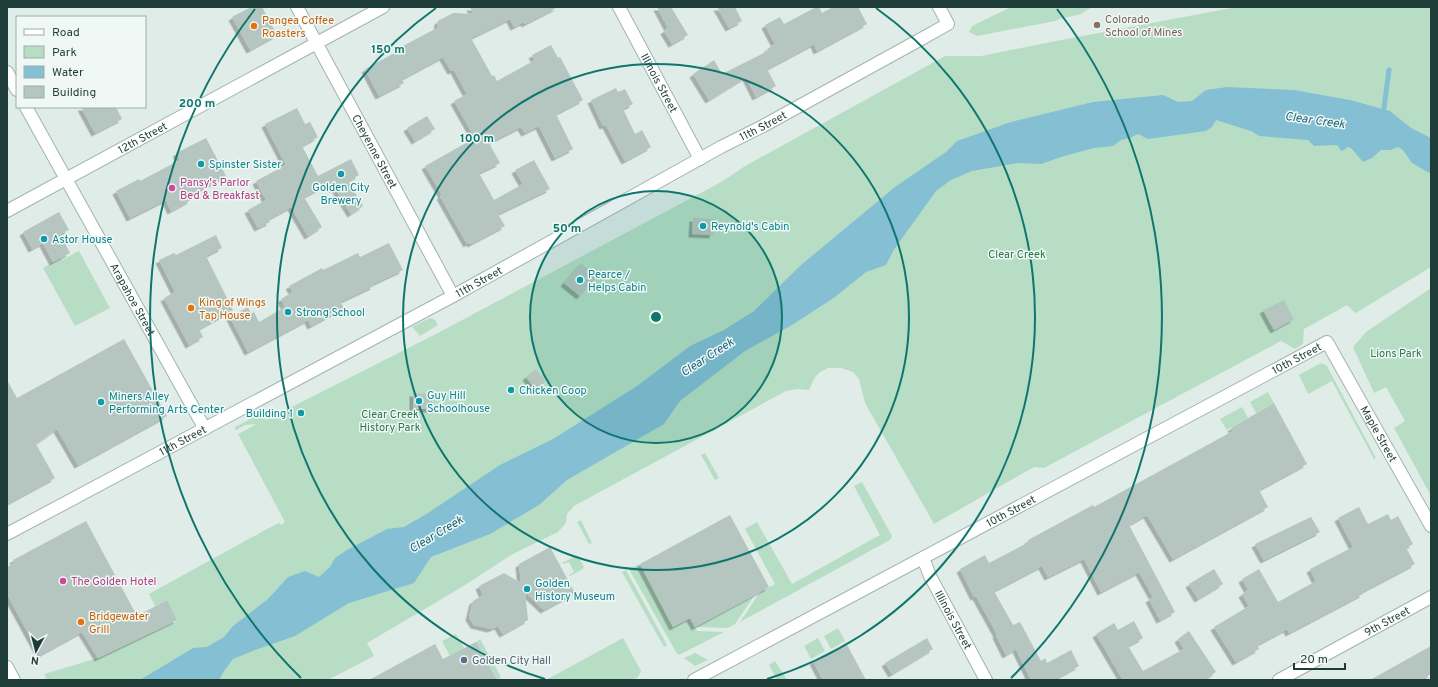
<svg xmlns="http://www.w3.org/2000/svg" width="1438" height="687" viewBox="0 0 1438 687" font-family="Overpass,sans-serif">
  <style>
    .green { fill: #b7dec5 }
    .water { fill: #84bfd4 }
    .lines { fill: none; stroke-linecap: round; stroke-linejoin: round }
    .stream { stroke: #84bfd4; stroke-width: 5 }
    .building { fill: #b5c6c1; filter: url(#shadow) }
    .minor-casing { stroke: #a2b4af; stroke-width: 14 }
    .tertiary-casing { stroke: #a2b4af; stroke-width: 14 }
    .minor { stroke: #fff; stroke-width: 12 }
    .tertiary { stroke: #fff; stroke-width: 12 }
    .ring { fill: none; stroke: #0f766e; stroke-width: 2 }
    .education-dot { fill: #8d6e63; stroke: #f0f8f5; stroke-width: 1.5 }
    .food-dot { fill: #e8710a; stroke: #f0f8f5; stroke-width: 1.5 }
    .culture-dot { fill: #0f9aa8; stroke: #f0f8f5; stroke-width: 1.5 }
    .hotel-dot { fill: #d1479c; stroke: #f0f8f5; stroke-width: 1.5 }
    .service-dot { fill: #5c6f8a; stroke: #f0f8f5; stroke-width: 1.5 }
    .labels { text-anchor: middle; stroke-width: 3; stroke-linejoin: round; paint-order: stroke }
    .education-label { font-size: 11px; fill: #785e54; stroke: #f0f8f5; text-anchor: start }
    .food-label { font-size: 11px; fill: #c56008; stroke: #f0f8f5; text-anchor: start }
    .street-label { font-size: 11px; fill: #1f3d38; stroke: #f0f8f5 }
    .culture-label { font-size: 11px; fill: #0d838f; stroke: #f0f8f5; text-anchor: start }
    .hotel-label { font-size: 11px; fill: #b23c85; stroke: #f0f8f5; text-anchor: start }
    .park-label { font-size: 11px; fill: #28754e; stroke: #f0f8f5 }
    .service-label { font-size: 11px; fill: #4e5e75; stroke: #f0f8f5; text-anchor: start }
    .water-label { font-size: 12px; font-style: italic; fill: #17607b; stroke: #f0f8f5 }
    .centre { fill: #0f766e; stroke: #f0f8f5; stroke-width: 2 }
    .ring-label { font-size: 12px; text-anchor: middle; font-weight: bold; fill: #0f766e; stroke: #f0f8f5; stroke-width: 3; stroke-linejoin: round; paint-order: stroke }
  </style>
  <defs>
    <filter id="shadow"><feDropShadow dx="-3.5" dy="3.5" stdDeviation="0" flood-color="#0004"/></filter>
  </defs>
  <rect width="100%" height="100%" fill="#dfece7"/>
  <path class="green" d="M1011 7H1092L1081 14 1059 19 1055 21 977 36 969 32 972 26Z
    M1237 7H1431V267L1359 311 1355 313 1347 305 1304 329 1303 344 1295 349 1281 341 1044 468 1034 467 934 524 865 403 859 379 853 372 841 368H828L820 372 815 377 809 390 797 389 786 391 574 506 567 514 566 523 558 532 511 555 462 587 367 643 374 656 328 680H47L44 674 98 658 177 621 167 600 155 606 149 594 267 529 279 523 281 525 285 522 238 434 257 424 245 425 236 430 235 429V427L262 413 266 420 436 334 723 181 745 166 945 56H981L1056 41Z
    M79 251 110 308 75 326 43 268 61 258 62 260Z
    M1431 288V493L1430 494 1394 428 1405 421 1386 387 1374 393 1353 347 1366 332Z
    M430 318 435 320 438 325 420 336 412 327Z
    M1321 363 1327 366 1376 458 1374 459 1332 381 1308 394 1299 375Z
    M1268 392 1274 403 1256 413 1250 402Z
    M1242 407 1248 418 1227 430 1220 419Z
    M705 453 719 478 715 480 701 455Z
    M862 482 892 536 890 540 740 622 760 592 775 584 745 529 757 522 792 584 880 535 854 486Z
    M581 520 592 543 589 544 577 522Z
    M576 556H578L584 567 583 569 570 576 569 575 574 572 569 562 563 564 562 563Z
    M640 564 673 627 690 618 695 627 754 596 735 624 728 628 695 627 697 631 724 632 679 655 676 652 629 569Z
    M626 570 667 645 664 647 622 572Z
    M838 628 845 641 831 649 824 636Z
    M456 634 464 648 450 656 442 641Z
    M623 638 641 671 638 677 632 680H546Z
    M818 638 825 651 811 659 804 646Z
    M480 639 501 677 497 680 476 642Z
    M695 653 708 660 695 666 684 658Z
    M775 661 787 680H777L769 665Z"/>
  <path class="water" d="M1227 87 1294 90 1350 100 1390 111 1411 128 1431 138V174L1412 163 1403 150 1398 147 1390 150H1381L1372 158 1363 162 1351 148 1347 147 1346 149 1341 151 1339 147 1336 145 1314 146 1308 140 1259 136 1251 131 1216 120 1212 127 1206 131 1148 139 1138 134 1130 138 1121 140 1113 146 1094 148 1064 156 1041 164 1018 163 972 171 951 180 936 191 893 251 886 265 866 272 835 297 792 325 745 351 680 401 664 424 567 480 539 505 490 534 431 557 414 583 349 603 295 636 255 650 233 659 224 671 219 680H140L193 648 207 647 224 637 233 626 268 599 288 577 305 571 319 577 330 567 335 558 347 550 387 529 404 527 428 513 500 465 553 439 637 386 690 346 724 330 754 311 801 265 895 187 946 152 957 141 1011 122 1093 102 1163 95 1178 102 1192 101 1206 90Z"/>
  <g class="lines">
    <path class="stream" d="M1383 115 1389 70"/>
  </g>
  <path class="building" d="M251 7H262L277 35 250 50 232 17Z
    M470 7H558L525 24 524 22 514 27 510 19 471 38 492 76 494 75 497 81 535 60 532 55 551 45 558 58 560 57 583 100 556 114 573 149 555 158 539 126 525 133 521 127 489 143 500 163 479 173 494 200 523 184 515 170 534 160 550 189 498 214 505 226 471 244 470 242 467 244 440 196 442 195 425 166 475 138 454 101 467 94 454 70 451 71 443 57 402 79 404 83 379 96 365 69 400 50 399 48 437 28 438 21 453 13 473 14Z
    M657 7H671L688 35 672 44 664 31 668 28Z
    M717 7H735L742 21 729 28Z
    M816 7H819L822 13 833 7H858L867 24 817 51 814 44 767 69 776 86 756 97 746 77 709 100 693 74 714 60 722 74 768 51 767 49 775 44 765 25 780 17 784 24Z
    M616 88 618 92 625 89 633 104 623 109 635 134 642 130 651 147 625 161 606 125 603 126 591 100Z
    M81 107H116L122 119 95 133Z
    M297 108 305 124 310 122 318 137 302 146 318 176 351 159 359 175 348 181 363 206 351 214 335 188 332 189 329 184 304 197 322 227 308 236 291 207 269 219 270 222 258 228 248 210 266 200 256 181 286 165 265 124Z
    M427 116 435 129 415 141 407 128Z
    M206 138 226 176 189 196 191 200 171 211 166 200 130 218 116 191 139 179 140 181 180 160 176 153Z
    M59 212 69 230 60 234 70 253 53 262 43 243 32 249 23 232Z
    M693 218 715 219 713 235 692 234Z
    M216 235 222 248 206 256 233 310 199 329 203 337 189 345 164 298 175 292 159 260 174 253 176 255Z
    M389 243 403 270 373 284 374 286 340 302 344 308 311 326 308 320 248 352 230 317 248 307 251 314 254 312 259 322 285 307 281 299 293 292 289 286 322 268 323 270 358 253 360 257Z
    M581 263 597 277 580 296 564 283Z
    M1284 300 1294 319 1274 330 1263 310Z
    M124 339 167 416 78 465 57 429 36 444 55 478 7 504V380L17 398Z
    M536 369 546 381 536 390 526 377Z
    M413 393 432 394V409H413Z
    M1274 403 1307 464 1259 490 1268 507 1173 559 1147 515 1129 525 1175 612 1160 620 1149 599 1153 597 1139 572 1101 592 1084 559 1048 577 1042 566 994 591 1013 625 1020 622 1041 661 1045 658 1047 663 1071 650 1079 666 1053 680H1031L1016 649 1006 655 996 635 997 634 976 596 974 597 960 569 985 555 989 563 1029 542 1028 540 1093 505 1094 507 1233 431 1231 428Z
    M1359 507 1368 524 1388 514 1391 520 1398 516 1413 544 1406 548 1415 564 1362 592 1363 594 1289 633 1287 629 1257 645 1259 649 1236 662 1214 627 1249 606 1242 594 1248 590 1242 579 1259 569 1278 602 1316 581 1310 569 1353 547 1338 518Z
    M730 515 769 587 695 627 690 618 673 627 640 564Z
    M1311 517 1320 532 1264 560 1255 544Z
    M86 521 137 616 167 600 177 620 98 658 82 632 40 655 7 594V567L15 563 13 560Z
    M550 547 575 593 544 610 525 592 528 620 503 634 498 626 491 629 474 625 469 617 473 601 483 595 479 586 504 573 521 583 519 564Z
    M1214 569 1223 584 1198 599 1189 584Z
    M1134 621 1143 638 1128 646 1143 671 1184 649 1178 639 1189 631 1216 672 1204 680H1123L1096 634 1114 623 1118 630Z
    M927 638 933 649 892 674 885 663Z
    M476 642 497 680H369L435 644 443 659Z
    M846 643 866 680H823L813 661Z
    M1431 646V674L1421 680H1370Z"/>
  <g class="lines">
    <defs>
      <g id="minor">
        <path id="s1" d="M297 7 453 296"/>
        <path id="s2" d="M619 7 700 159"/>
        <path d="M7 72 17 90"/>
        <path id="s3" d="M26 107 205 429"/>
        <path id="s4" d="M7 211 383 7"/>
        <path id="s5" d="M7 534 453 296 721 147 763 126 923 38 948 24 939 7"/>
        <path id="s6" d="M923 558 930 576 986 680"/>
        <path id="s7" d="M694 680 1327 342 1431 526"/>
        <path id="s8" d="M1279 680 1431 597"/>
      </g>
      <path id="tertiary" d="M7 667 14 680"/>
    </defs>
    <use href="#minor" class="minor-casing"/>
    <use href="#tertiary" class="tertiary-casing"/>
    <use href="#minor" class="minor"/>
    <use href="#tertiary" class="tertiary"/>
  </g>
  <circle cx="656" cy="317" r="126" fill="#0f766e" fill-opacity=".12"/>
  <g class="ring">
    <circle cx="656" cy="317" r="126"/>
    <circle cx="656" cy="317" r="253"/>
    <path d="M545 679A379 379 0 0 1 436 8M876 8A379 379 0 0 1 767 679"/>
    <path d="M301 678A506 506 0 0 1 255 9M1057 9A506 506 0 0 1 1011 678"/>
  </g>
  <circle class="education-dot" cx="1097" cy="25" r="4"/>
  <g class="food-dot">
    <circle cx="254" cy="26" r="4"/>
    <circle cx="191" cy="308" r="4"/>
    <circle cx="81" cy="622" r="4"/>
  </g>
  <g class="culture-dot">
    <circle cx="201" cy="164" r="4"/>
    <circle cx="341" cy="174" r="4"/>
    <circle cx="703" cy="226" r="4"/>
    <circle cx="44" cy="239" r="4"/>
    <circle cx="580" cy="280" r="4"/>
    <circle cx="288" cy="312" r="4"/>
    <circle cx="511" cy="390" r="4"/>
    <circle cx="419" cy="401" r="4"/>
    <circle cx="101" cy="402" r="4"/>
    <circle cx="301" cy="413" r="4"/>
    <circle cx="527" cy="589" r="4"/>
  </g>
  <g class="hotel-dot">
    <circle cx="172" cy="188" r="4"/>
    <circle cx="63" cy="581" r="4"/>
  </g>
  <circle class="service-dot" cx="464" cy="660" r="4"/>
  <g class="labels">
    <g class="education-label">
      <text x="1105" y="23">Colorado<tspan x="1105" dy="13">School of Mines</tspan></text>
    </g>
    <g class="food-label">
      <text x="262" y="24">Pangea Coffee<tspan x="262" dy="13">Roasters</tspan></text>
      <text x="199" y="306">King of Wings<tspan x="199" dy="13">Tap House</tspan></text>
      <text x="89" y="620">Bridgewater<tspan x="89" dy="13">Grill</tspan></text>
    </g>
    <g class="street-label">
      <text dy="4" stroke="none"><textPath href="#s2" startOffset="86">Illinois Street</textPath></text>
      <text dy="4" stroke="none"><textPath href="#s5" startOffset="859">11th Street</textPath></text>
      <text dy="4" stroke="none"><textPath href="#s4" startOffset="154">12th Street</textPath></text>
      <text dy="4" stroke="none"><textPath href="#s1" startOffset="164">Cheyenne Street</textPath></text>
      <text dy="4" stroke="none"><textPath href="#s5" startOffset="535">11th Street</textPath></text>
      <text dy="4" stroke="none"><textPath href="#s3" startOffset="220">Arapahoe Street</textPath></text>
      <text dy="4" stroke="none"><textPath href="#s7" startOffset="683">10th Street</textPath></text>
      <text dy="4" stroke="none"><textPath href="#s7" startOffset="823">Maple Street</textPath></text>
      <text dy="4" stroke="none"><textPath href="#s5" startOffset="199">11th Street</textPath></text>
      <text dy="4" stroke="none"><textPath href="#s7" startOffset="359">10th Street</textPath></text>
      <text dy="4" stroke="none"><textPath href="#s6" startOffset="69">Illinois Street</textPath></text>
      <text dy="4" stroke="none"><textPath href="#s8" startOffset="123">9th Street</textPath></text>
    </g>
    <g class="culture-label">
      <text x="209" y="168">Spinster Sister</text>
      <text x="341" y="191" text-anchor="middle">Golden City<tspan x="341" dy="13">Brewery</tspan></text>
      <text x="711" y="230">Reynold's Cabin</text>
      <text x="52" y="243">Astor House</text>
      <text x="588" y="278">Pearce /<tspan x="588" dy="13">Helps Cabin</tspan></text>
      <text x="296" y="316">Strong School</text>
      <text x="519" y="394">Chicken Coop</text>
      <text x="427" y="399">Guy Hill<tspan x="427" dy="13">Schoolhouse</tspan></text>
      <text x="109" y="400">Miners Alley<tspan x="109" dy="13">Performing Arts Center</tspan></text>
      <text x="293" y="417" text-anchor="end">Building 1</text>
      <text x="535" y="587">Golden<tspan x="535" dy="13">History Museum</tspan></text>
    </g>
    <g class="hotel-label">
      <text x="180" y="186">Pansy's Parlor<tspan x="180" dy="13">Bed &amp; Breakfast</tspan></text>
      <text x="71" y="585">The Golden Hotel</text>
    </g>
    <g class="park-label">
      <text x="1017" y="258">Clear Creek</text>
      <text x="1396" y="357">Lions Park</text>
      <text x="390" y="418">Clear Creek<tspan x="390" dy="13">History Park</tspan></text>
    </g>
    <g class="service-label">
      <text x="472" y="664">Golden City Hall</text>
    </g>
    <g class="water-label">
      <text transform="translate(1315 120) rotate(8)" y="4">Clear Creek</text>
      <text transform="translate(707 357) rotate(-33)" y="4">Clear Creek</text>
      <text transform="translate(436 534) rotate(-31)" y="4">Clear Creek</text>
    </g>
  </g>
  <circle cx="656" cy="317" r="6" class="centre"/>
  <g class="ring-label">
    <text x="388" y="53">150 m</text>
    <text x="197" y="107">200 m</text>
    <text x="477" y="142">100 m</text>
    <text x="567" y="232">50 m</text>
  </g>
  <rect width="1438" height="687" fill="none" stroke="#1f3d38" stroke-width="16"/>
  <rect x="16" y="16" width="130" height="92" fill="#f0f8f5" stroke="#9cada9"/>
  <rect x="24" y="29" width="20" height="6" fill="#ffffff" stroke="#9cada9"/>
  <text x="52" y="36" font-size="12" fill="#1f3d38">Road</text>
  <rect x="24" y="46" width="20" height="12" fill="#b7dec5" stroke="#9cada9"/>
  <text x="52" y="56" font-size="12" fill="#1f3d38">Park</text>
  <rect x="24" y="66" width="20" height="12" fill="#84bfd4" stroke="#9cada9"/>
  <text x="52" y="76" font-size="12" fill="#1f3d38">Water</text>
  <rect x="24" y="86" width="20" height="12" fill="#b5c6c1" stroke="#9cada9"/>
  <text x="52" y="96" font-size="12" fill="#1f3d38">Building</text>
  <g transform="translate(36 651) rotate(187)" stroke="#f0f8f5" stroke-width="3" paint-order="stroke">
  <path d="M0-3L7 15L0 10L-7 15Z" fill="#1f3d38"/>
  <text y="-6" font-size="11" font-weight="bold" text-anchor="middle" fill="#1f3d38">N</text>
  </g>
  <path d="M1294 663v6h51v-6" fill="none" stroke="#1f3d38" stroke-width="2"/>
  <text x="1300" y="663" font-size="12" fill="#1f3d38" stroke="#f0f8f5" stroke-width="3" paint-order="stroke">20 m</text>
</svg>
